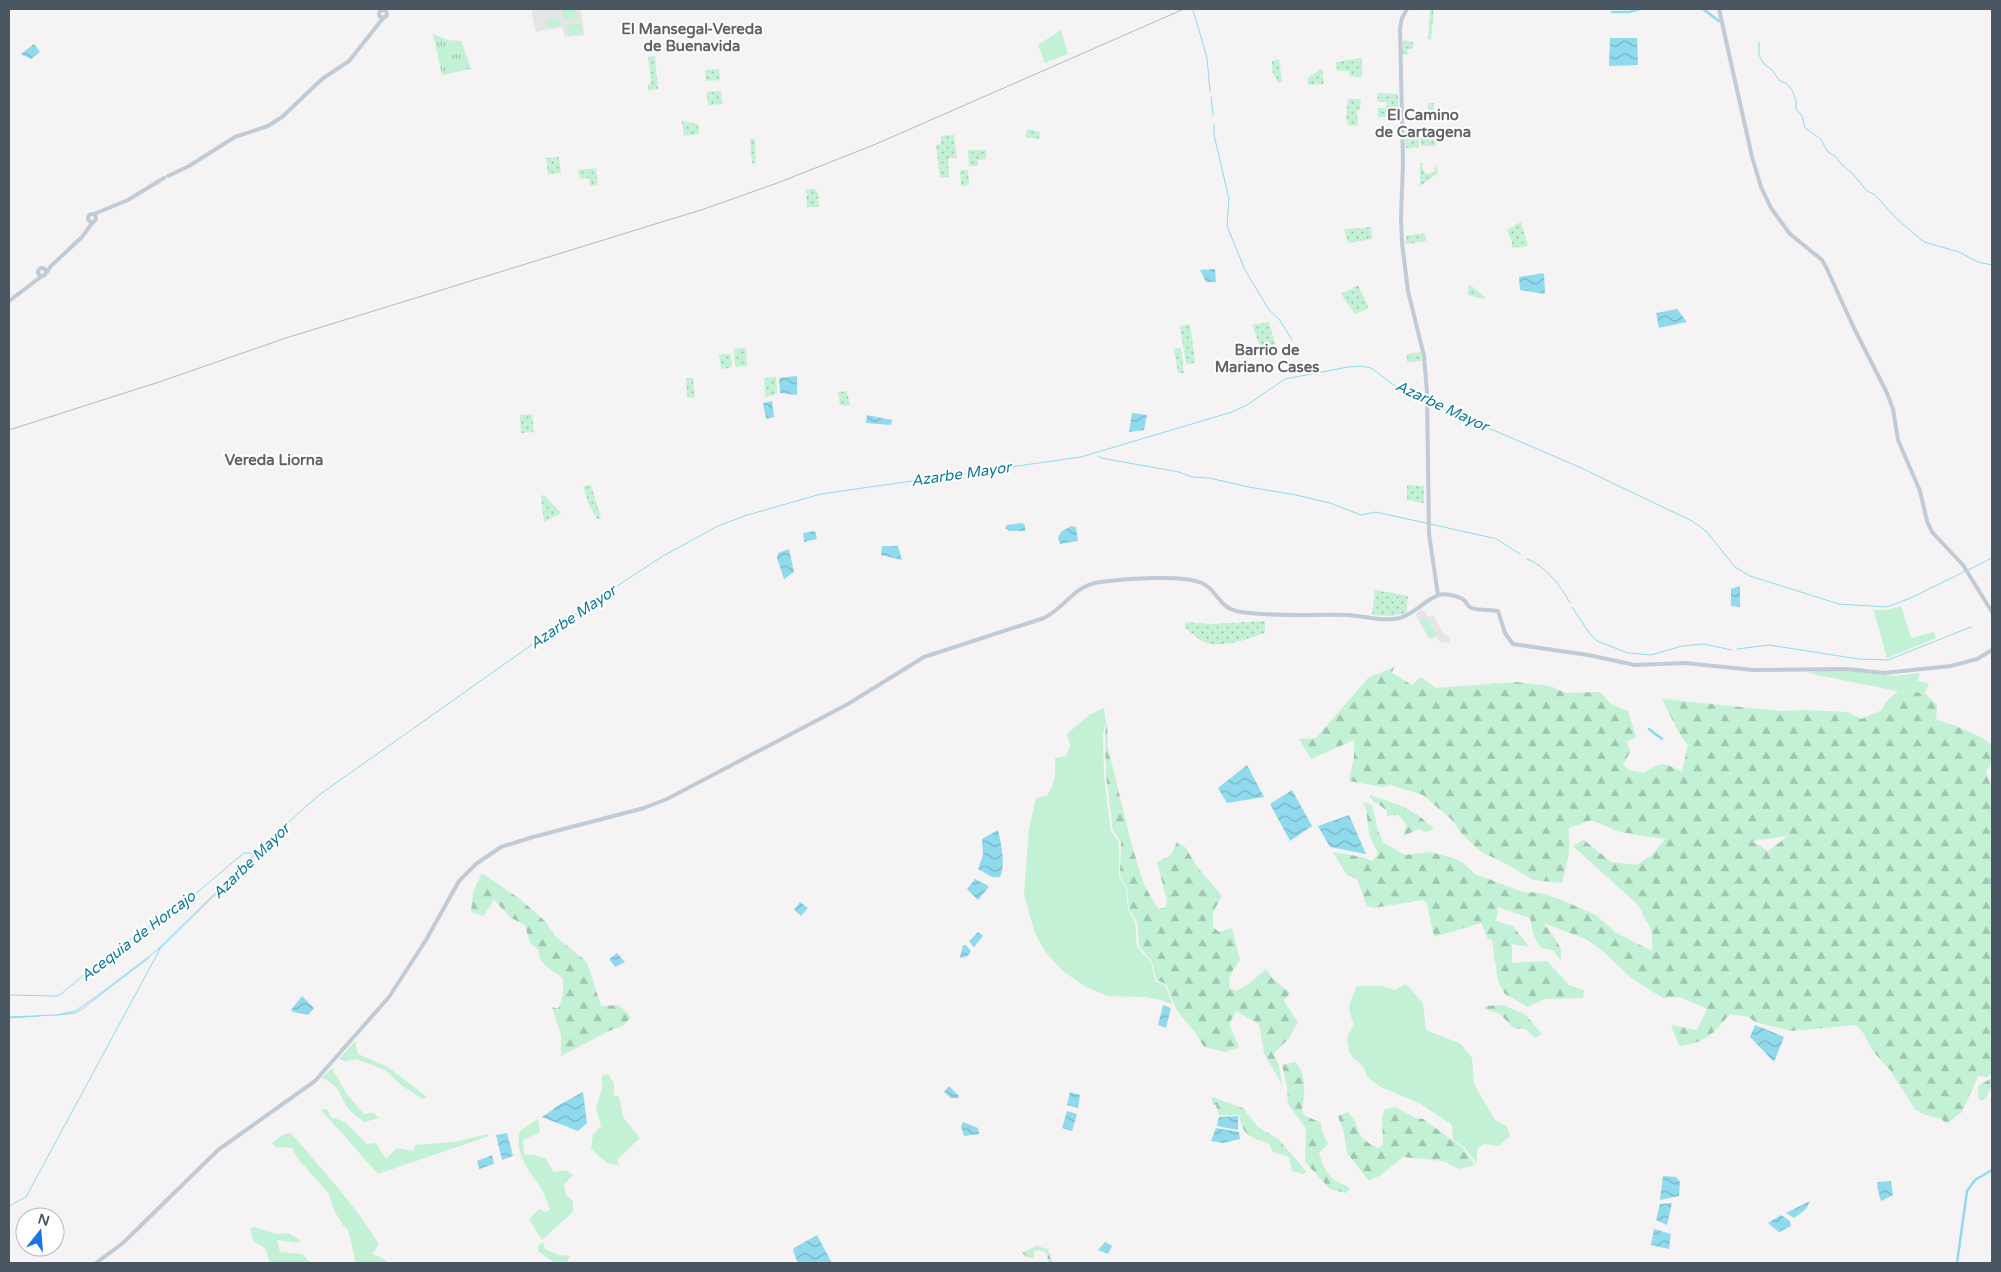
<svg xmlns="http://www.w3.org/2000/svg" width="2001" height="1272" viewBox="0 0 2001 1272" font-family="'Varela Round',sans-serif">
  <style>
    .education { fill: #e6e4e5 }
    .grass { fill: #c3f1d5 }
    .forest { fill: url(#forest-firs); fill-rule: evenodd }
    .park { fill: url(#park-tufts) }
    .garden { fill: url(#garden-dots) }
    .water { fill: url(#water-waves) }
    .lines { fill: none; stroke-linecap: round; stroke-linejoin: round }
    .stream { stroke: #90daee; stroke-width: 1 }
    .canal { stroke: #90daee; stroke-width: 2.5 }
    .secondary { stroke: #c1cbd6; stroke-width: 4 }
    .rail { stroke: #b5b8bd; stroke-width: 1 }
    .labels { text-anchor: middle; stroke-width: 4; stroke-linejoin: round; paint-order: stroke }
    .neighbourhood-label { font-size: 15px; font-weight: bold; fill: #5f6368; stroke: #fff }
    .water-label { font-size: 15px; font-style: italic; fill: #0c7c9b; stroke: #fff }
  </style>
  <defs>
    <pattern id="forest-firs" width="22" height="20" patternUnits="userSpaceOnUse" patternTransform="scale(1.25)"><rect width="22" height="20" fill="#c3f1d5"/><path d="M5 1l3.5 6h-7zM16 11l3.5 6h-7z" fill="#a0c6b0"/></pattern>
    <pattern id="park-tufts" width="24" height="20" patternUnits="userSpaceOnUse" patternTransform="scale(1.25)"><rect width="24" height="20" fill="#c3f1d5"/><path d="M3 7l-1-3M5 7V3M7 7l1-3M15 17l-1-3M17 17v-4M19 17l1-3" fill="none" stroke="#a0c6b0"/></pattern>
    <pattern id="garden-dots" width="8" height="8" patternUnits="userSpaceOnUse" patternTransform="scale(1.25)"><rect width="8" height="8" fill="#c3f1d5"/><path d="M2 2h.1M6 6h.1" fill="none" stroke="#a0c6b0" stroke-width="1.8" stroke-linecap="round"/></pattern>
    <pattern id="water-waves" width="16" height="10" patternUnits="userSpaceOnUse" patternTransform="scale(1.25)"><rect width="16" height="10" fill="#90daee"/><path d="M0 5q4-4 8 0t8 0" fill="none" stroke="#78b4c4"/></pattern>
  </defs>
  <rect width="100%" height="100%" fill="#f5f3f3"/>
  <path class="education" d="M531 9H581L584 35 565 37 562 27 536 32Z
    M1422 609 1423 611H1425L1428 617 1433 615 1444 635 1450 636 1449 643 1440 642 1437 637 1429 639 1415 614Z"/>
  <path class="grass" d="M562 9H576L578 18 564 20Z
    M559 17 561 25 548 27 546 19Z
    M581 23 583 33 568 36 567 25Z
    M1061 30 1068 54 1045 63 1038 45Z
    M1901 606 1911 638 1934 632 1936 638 1887 658 1874 611 1871 610H1886Z
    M1427 617 1437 635 1430 638 1420 621Z
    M1818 671H1850L1893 676 1920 673 1917 681 1929 683 1925 693 1898 691 1807 673Z
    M1104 708 1106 723 1103 733 1104 775 1111 832 1119 842V877L1126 887 1128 910 1135 922 1137 947 1151 962 1155 981 1165 985 1173 1005 1162 1000 1145 997 1108 996 1086 987 1064 972 1047 954 1035 934 1024 894 1029 829 1036 798 1047 796C1055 784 1056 773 1055 758L1066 756 1070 745 1067 734 1089 715Z
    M1406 984 1423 1003 1426 1030 1461 1044 1472 1058 1474 1084 1495 1120 1507 1126 1510 1136 1499 1146 1484 1144 1477 1149V1164L1464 1147 1453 1140 1452 1125 1421 1104 1379 1086 1368 1078 1363 1066 1354 1059 1349 1051 1347 1038 1354 1023C1346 1009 1350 1001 1357 986H1383L1395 990Z
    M355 1041 358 1054 388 1067 427 1097 422 1099 401 1085 385 1070 356 1059 345 1061 339 1059Z
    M332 1068 346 1093 364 1114 373 1113 379 1118 364 1122C359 1118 352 1113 348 1108 337 1093 343 1087 322 1078Z
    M608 1074 614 1083V1096H619L623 1117 640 1138 617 1160 620 1166 607 1163 591 1149 593 1134 601 1127 596 1107 602 1089V1076Z
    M327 1109 331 1117 345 1122 367 1144 376 1143 386 1159 397 1148 413 1151 416 1145 454 1142 488 1134 489 1136 378 1174 321 1110Z
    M538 1119 540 1132 523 1140 524 1154 534 1155 545 1158 554 1172 566 1170 573 1175 564 1185 566 1195 573 1201V1212L542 1240 529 1219 539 1209 546 1212 550 1209C547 1202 545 1196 542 1190 530 1171 514 1155 520 1131Z
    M291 1133C322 1169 354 1204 379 1244L372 1254 384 1259 389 1263H356L348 1230 342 1224 334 1210 329 1194 298 1159 292 1148 276 1147 272 1143 284 1134Z
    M255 1227 276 1234 288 1233 300 1240 299 1243 277 1240 280 1252 302 1254 311 1263H270C264 1246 270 1251 253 1241L251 1228Z
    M543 1242 545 1249 559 1255 570 1256 567 1261 569 1263H555L538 1251V1246Z"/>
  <path class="forest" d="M1394 667 1392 673 1412 685 1421 677 1436 688 1516 682 1550 686 1566 693 1600 692 1611 704 1628 711 1636 737 1627 742 1630 752 1623 765 1629 770 1644 773C1663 761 1664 763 1682 772L1688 745 1678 731 1662 699 1781 711 1802 710 1848 712 1861 719 1882 710 1886 702 1898 691 1925 693 1937 705 1936 720C1952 724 1980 734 1992 745 1992 755 1993 763 1986 771L1992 788V1074L1987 1077 1978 1076 1962 1112 1946 1124 1942 1119 1923 1114 1915 1109 1890 1070 1872 1050 1864 1034 1856 1025 1791 1031 1755 1022 1749 1017 1730 1014C1711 1035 1708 1042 1679 1046L1671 1025 1697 1030 1707 1009 1680 997 1663 998 1630 977 1604 952 1588 940 1544 923 1561 948V961L1553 950 1541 948 1534 937 1530 918 1498 907 1496 921 1513 926 1529 947 1512 944V963L1547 961 1569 985 1584 990 1583 998 1545 999 1528 1007 1505 994 1498 981 1492 940 1488 939 1481 923 1434 937 1427 903 1423 900 1373 908 1367 906 1357 879 1347 875 1333 852 1362 857 1372 861 1378 854 1369 834 1366 808 1363 802 1372 805 1378 831 1384 843 1405 855 1430 852 1450 857 1462 862 1475 874 1523 892 1542 893 1559 899 1596 915 1615 932 1652 951V931L1638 905 1573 846 1584 840 1611 862 1637 865 1652 855 1665 839 1620 832 1591 820 1569 828V853L1562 883 1533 880 1501 861 1481 852 1463 835 1451 819 1423 795 1390 785 1383 787 1349 781 1354 756V740L1311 759 1299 739 1316 738 1368 678ZM1788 836 1768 851 1752 841 1787 836Z
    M1107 724 1108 748 1132 846 1144 885 1158 909 1165 908 1167 901 1157 862 1171 855 1177 842 1185 847 1198 868 1222 896 1213 912V927L1219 932 1232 928 1240 960C1233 970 1227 977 1230 989L1236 991 1250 983 1266 969 1272 978 1290 993 1284 1001 1298 1022 1289 1038 1273 1054 1279 1065 1282 1085 1264 1053 1259 1024 1236 1011 1229 1024 1239 1047 1225 1052 1204 1047 1197 1035 1176 1009 1166 984 1156 980 1152 962 1139 946 1137 921 1129 910 1127 887 1120 877 1121 841 1113 831 1106 775 1105 734Z
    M1370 795C1398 804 1413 808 1434 829L1426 832 1419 829 1403 836 1407 825 1398 815 1387 816V811L1377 803 1373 802Z
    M482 873 520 899 546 922 554 935 587 962 601 1006 619 1005 631 1017 623 1026 613 1029 561 1056V1035L552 1007 558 1009C563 998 564 990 563 978 552 970 538 965 539 950L530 943 525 925 511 918 494 900 483 916 471 912 473 892Z
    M1504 1005 1526 1015 1542 1034 1535 1038 1526 1029 1514 1028 1500 1014 1485 1009V1006Z
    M1295 1062C1307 1073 1305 1095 1302 1110L1304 1115 1321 1123V1129L1328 1144 1319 1153C1322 1163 1327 1176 1336 1181 1342 1184 1345 1184 1350 1189L1346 1193 1330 1189 1305 1162 1306 1129 1288 1104 1287 1086 1282 1065Z
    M1992 1078V1087H1991L1985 1099 1981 1101 1978 1097V1086Z
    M1212 1097 1243 1108 1258 1127 1278 1139 1307 1172 1303 1174 1292 1171 1289 1157 1273 1152 1269 1144C1250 1136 1243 1137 1239 1115H1219L1216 1105 1212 1104Z
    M1395 1107 1416 1118 1423 1119 1463 1148 1475 1165 1459 1169 1443 1161 1403 1157 1381 1175 1369 1181 1347 1153 1344 1133 1338 1116 1348 1112C1363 1128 1352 1136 1378 1148L1383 1144 1382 1117 1385 1109Z
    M1036 1246 1048 1249 1051 1260 1055 1263H1049L1046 1253 1040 1250 1034 1251V1258L1027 1257 1022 1253Z"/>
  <path class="park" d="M433 34 448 40 461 41 471 69 442 75Z"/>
  <path class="garden" d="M1430 9H1434L1431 40 1428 39Z
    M1403 40 1413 42V49H1407L1408 55 1402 54Z
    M655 56 658 89 648 91V85L651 82 648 57Z
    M1362 58V77H1350L1349 71H1337L1336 62Z
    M1279 59 1282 82 1278 83 1272 71V61Z
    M719 69 720 80 706 81 705 70Z
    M1320 69H1322L1324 84 1308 85V78Z
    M721 91 722 104 708 105 707 92Z
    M1377 93 1398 94V108L1390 109V115H1397L1396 117H1378V108H1386L1387 102H1378Z
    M1348 99H1361L1360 110H1357L1358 126 1348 125 1346 116Z
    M1428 103H1434V115H1420V110H1428Z
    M682 121 698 124 699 134 684 136Z
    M1405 128H1418L1419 147 1405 148Z
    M1027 129 1040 132 1039 139 1025 137Z
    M1436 133V146H1421V134Z
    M954 135 957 158H948L949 177 940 178 936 145 941 144V136Z
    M750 138 755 139 756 164 752 163Z
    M968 150H986V159L978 160V166H969Z
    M559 157 561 173 548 174 546 158Z
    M1420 163H1423L1422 168 1426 174 1433 173 1435 168 1437 167 1438 173 1420 186Z
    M596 168 598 185 590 186 589 178 580 179 578 170Z
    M960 170H968L969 185 961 186Z
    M806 189H815L818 193 819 207H807Z
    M1521 222 1528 246 1512 248V242L1507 230Z
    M1371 227 1372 239 1348 243 1344 229Z
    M1425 233 1426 241 1405 244 1406 236Z
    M1469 284 1485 297V299L1468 295Z
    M1358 285 1368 306 1367 309 1355 314 1341 294Z
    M1269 322 1277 351 1264 356 1252 325Z
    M1190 324 1195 363 1186 364 1180 326Z
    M746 348 747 366 735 367 734 349Z
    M1181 348 1184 373H1178L1174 349Z
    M1421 352 1422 361 1407 362V354Z
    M719 354H731L732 367 721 369Z
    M776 377 777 394 765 397 764 378Z
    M686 378H693L695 398 687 397Z
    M847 391 850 406 840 405 838 392Z
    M532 414 534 432 521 433 520 415Z
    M591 485 601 518 598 520 589 505 583 486Z
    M1407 485 1424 486V503L1407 500Z
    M544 495 561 513 544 522 541 496Z
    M1375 590 1408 596 1406 613 1393 616 1372 615Z
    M1265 621V633C1247 639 1222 649 1204 642 1199 640 1191 632 1185 628V622L1211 624Z"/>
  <path class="water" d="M1610 38H1637L1638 65 1609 66Z
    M34 44 40 52 31 59 21 54Z
    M1215 269 1216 282H1206L1200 270Z
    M1543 273 1544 275 1545 292 1544 294 1520 290 1519 277Z
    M1677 309 1687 322 1659 328 1656 313Z
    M797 376V395L780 393 779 378Z
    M772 401 774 417 766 419 763 403Z
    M1132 413 1147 415 1144 430 1129 432Z
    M867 415 892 420 891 425 866 423Z
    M1022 523 1025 525V531H1010L1005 528 1007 525Z
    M1071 526 1076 527 1078 541 1060 544 1058 538 1061 532Z
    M815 531 817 539 804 542 803 533Z
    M882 546H898L902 560 881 555Z
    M789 549 794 572 784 579 777 558 778 553Z
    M1740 586V607L1731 606V589Z
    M1247 765 1264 797 1227 803 1218 788Z
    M1292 790 1312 826 1290 841 1270 804Z
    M1349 815 1366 854 1330 847 1318 826Z
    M998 830C1001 844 1006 864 1000 877H992L978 869 983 855 982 839Z
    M975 879 987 885 989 887 978 900 967 889Z
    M800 902 808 908 801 916 794 910Z
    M978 932 983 936 974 947 969 941Z
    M963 945H966L971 951 968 956 961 958 960 957Z
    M617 953 625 962 615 967 609 959Z
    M302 996 314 1008 308 1015 293 1012 291 1010Z
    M1163 1005 1171 1008 1166 1028 1158 1025Z
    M1755 1025 1784 1037 1774 1062 1750 1037Z
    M949 1086 958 1095 959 1098H951L944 1092Z
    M583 1092 587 1123 578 1131 542 1117 559 1105Z
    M1070 1092 1080 1095 1078 1108 1067 1105Z
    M1067 1111 1077 1114 1072 1131 1062 1128Z
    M1238 1116V1130L1217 1126 1219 1117Z
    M963 1122 978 1128 979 1134 964 1136 961 1126Z
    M1216 1128 1239 1132 1240 1139 1223 1143 1211 1141Z
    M507 1133 513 1156 502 1160 496 1135Z
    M492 1155 494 1164 479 1169 477 1161Z
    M1663 1176 1676 1177 1680 1182 1679 1196 1660 1200Z
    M1891 1181 1893 1195 1881 1201 1877 1187 1878 1182Z
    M1810 1201C1807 1210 1801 1213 1794 1218L1786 1213Z
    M1672 1203 1667 1225 1656 1220 1660 1204Z
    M1781 1215 1790 1221 1791 1226 1779 1232 1768 1223Z
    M1654 1229 1671 1234 1669 1249 1651 1245Z
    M817 1235 832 1263H798L793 1251 794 1248Z
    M1105 1242 1112 1246 1108 1254 1098 1250Z"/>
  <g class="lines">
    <path class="stream" d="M1191 9 1194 13 1207 58 1210 91
      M1759 42V55L1764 64 1773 71 1779 80 1787 84 1792 90 1796 100V109L1802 116 1805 128 1818 137
      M1211 97 1213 115
      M1214 124V135L1229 199 1227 226 1245 270 1269 310 1279 319 1292 340
      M1820 138 1828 152 1836 157 1842 165 1852 173 1867 191 1874 194 1896 218 1924 242 1959 252 1978 262 1992 265
      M1098 456 1101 458 1179 472 1192 477 1207 478
      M1209 478 1249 487 1296 495 1330 503 1361 515 1376 512 1493 538
      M1495 538 1520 554
      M1527 559C1546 566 1561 586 1570 603
      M1572 607 1590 634 1597 641 1628 653 1651 655 1682 646 1704 644 1732 650
      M1737 649 1769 645 1859 659 1888 660 1971 627
      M158 949 252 857
      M9 995 56 996 61 994 109 954 194 895 244 853H259
      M57 1015 75 1013 82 1009 150 957
      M9 1017 57 1015 75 1011 97 996 164 945 293 818 319 795 591 603 663 556 718 526 744 516 821 494 1081 457 1232 412 1247 405 1285 379 1348 367 1360 366 1371 368 1402 391 1577 466 1692 521 1706 531 1735 567 1750 576 1839 604 1887 607 1913 597 1992 558
      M9 1018 40 1016
      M9 1206 26 1197 160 949"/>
    <path class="canal" d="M1703 9 1719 21
      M1612 12H1629L1640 9
      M1649 729 1662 739
      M1990 879 1992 884
      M1957 1263 1967 1191 1975 1180 1992 1170"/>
    <path class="secondary" d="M1407 9 1402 18 1400 28 1403 162 1401 218 1402 243 1408 291 1424 356 1427 392 1429 534 1438 595
      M1719 9 1752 157 1761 187 1771 208 1790 234 1822 260 1827 269 1853 326 1887 393 1893 409 1898 440 1920 491 1927 521 1932 532 1963 565 1992 612
      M379 14a4 4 0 1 1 8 0a4 4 0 1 1-8 0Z
      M168 176 189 166 235 137 268 126 282 117 322 79 349 61 384 17
      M94 214 128 200 164 178
      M88 218a4 4 0 1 1 8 0a4 4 0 1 1-8 0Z
      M38 272a4 4 0 1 1 8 0a4 4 0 1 1-8 0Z
      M47 272 51 266 82 237 93 222
      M9 301 42 276
      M96 1263 123 1243 218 1150 315 1081 389 997 426 940 459 881 476 864 501 847 533 837 644 808 667 799 848 704 924 657 1044 618C1066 607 1073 586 1100 582 1124 579 1181 574 1202 583 1219 591 1218 609 1241 612 1276 617 1312 614 1347 615 1364 616 1383 622 1400 618 1415 614 1427 598 1439 595 1445 593 1459 596 1464 600 1467 603 1467 607 1472 608 1480 611 1490 609 1498 611L1505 633 1513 644 1588 655 1635 665 1685 663 1753 670 1847 669 1884 673 1951 666 1977 659 1992 650"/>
    <path class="rail" d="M9 430 159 382 286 338 704 209 780 182 876 144 1184 9"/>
  </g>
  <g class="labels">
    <g class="neighbourhood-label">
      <text x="692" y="34">El Mansegal-Vereda<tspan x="692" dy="17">de Buenavida</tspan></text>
      <text x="1423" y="120">El Camino<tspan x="1423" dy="17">de Cartagena</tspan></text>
      <text x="1267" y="355">Barrio de<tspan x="1267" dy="17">Mariano Cases</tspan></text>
      <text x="274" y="465">Vereda Liorna</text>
    </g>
    <g class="water-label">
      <text transform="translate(1442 406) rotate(25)" y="5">Azarbe Mayor</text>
      <text transform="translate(961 474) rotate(-8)" y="5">Azarbe Mayor</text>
      <text transform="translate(573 617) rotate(-34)" y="5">Azarbe Mayor</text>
      <text transform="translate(251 861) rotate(-44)" y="5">Azarbe Mayor</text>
      <text transform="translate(138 936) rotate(-37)" y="5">Acequia de Horcajo</text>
    </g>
  </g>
  <rect width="2001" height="1272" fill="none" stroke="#4a5661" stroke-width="20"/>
  <g transform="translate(40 1232) rotate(17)"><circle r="24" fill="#ffffff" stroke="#b7bbc0"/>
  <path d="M0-4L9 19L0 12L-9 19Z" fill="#1a73e8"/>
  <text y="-8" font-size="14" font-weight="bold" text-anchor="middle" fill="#4a5661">N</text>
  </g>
</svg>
